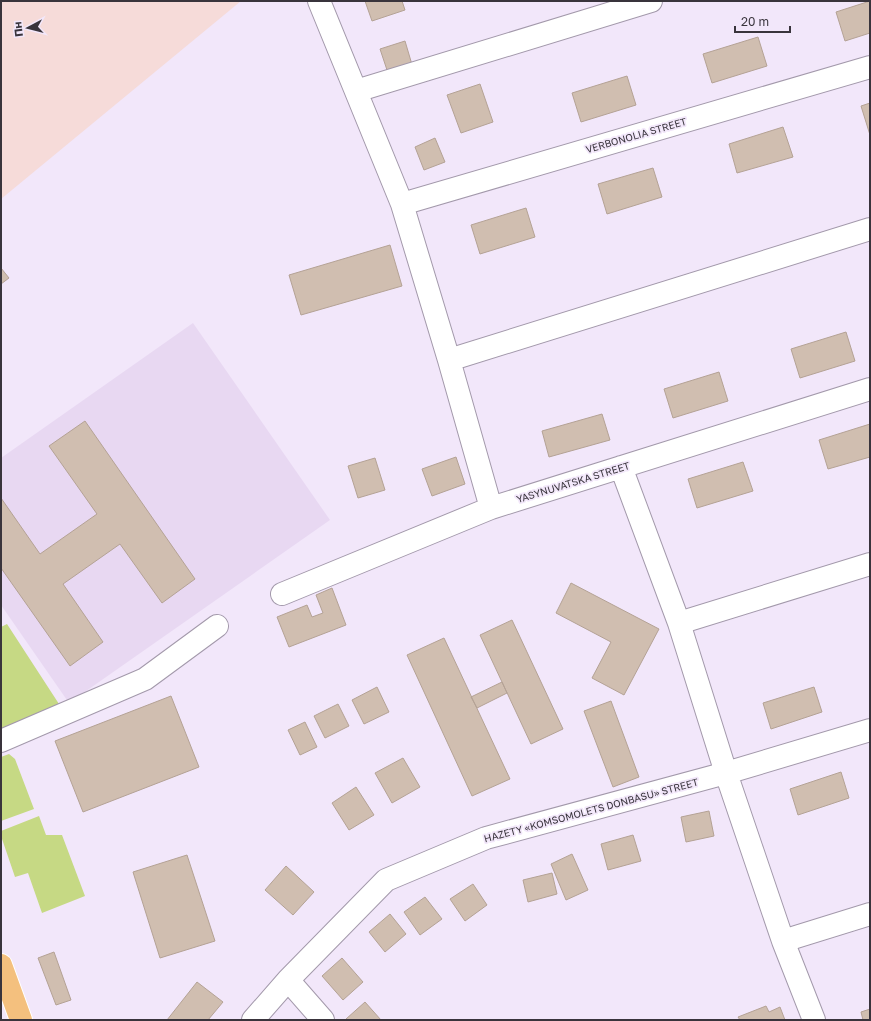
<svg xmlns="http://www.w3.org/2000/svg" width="871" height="1021" viewBox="0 0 871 1021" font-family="'Golos Text',sans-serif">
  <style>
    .built { fill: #e8d8f2 }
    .industrial { fill: #f6dbd9 }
    .green { fill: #c6d984 }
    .building { fill: #d0beb0; stroke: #b4a295 }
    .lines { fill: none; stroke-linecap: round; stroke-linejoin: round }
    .minor-casing { stroke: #a399ab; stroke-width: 24 }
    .major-casing { stroke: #fff; stroke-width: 24 }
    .minor { stroke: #fff; stroke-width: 22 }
    .major { stroke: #f4c07e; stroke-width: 22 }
    .labels { text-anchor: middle; stroke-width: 3.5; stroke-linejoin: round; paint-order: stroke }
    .street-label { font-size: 10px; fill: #39343c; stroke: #f2e7fa }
  </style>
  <rect width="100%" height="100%" fill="#f2e7fa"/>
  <path class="built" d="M193 323 330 520 69 703 1 605V458Z"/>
  <path class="industrial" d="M1 1H241L1 199Z"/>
  <path class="green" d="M7 624 59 704 1 732V627Z
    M9 754 15 759 34 809 1 821V757Z
    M39 816 46 835H62L85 896 42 913 28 873 15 877 1 836V831Z"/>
  <path class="building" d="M365 1H402L405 10 372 21Z
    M870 1V33L845 41 836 12Z
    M758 37 767 66 712 83 703 54Z
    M405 41 413 68 389 76 380 49Z
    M627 76 636 105 581 122 572 93Z
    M480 84 493 122 461 133 447 95Z
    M870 103V135L861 106Z
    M783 127 793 157 737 173 729 144Z
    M435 138 445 162 424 170 415 147Z
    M653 168 662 197 607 214 598 184Z
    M526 208 535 237 480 254 471 225Z
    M390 245 402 286 301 315 289 275Z
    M1 268 9 278 1 284Z
    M846 332 855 361 800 378 791 349Z
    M719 372 728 401 673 418 664 389Z
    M602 414 610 440 549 457 542 431Z
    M85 421 195 579 162 603 120 544 63 584 103 642 70 666 1 568V498L40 554 97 514 49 446Z
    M870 424V457L828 469 819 440Z
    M456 457 465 484 432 496 422 469Z
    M375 458 385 490 358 498 348 466Z
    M743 462 753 491 697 508 688 479Z
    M571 583 659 629 624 695 592 678 611 642 556 613Z
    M332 588 346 625 289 647 277 617 307 605 312 617 323 613 316 595Z
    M512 620 563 729 531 744 480 635Z
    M444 638 510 779 472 796 407 655Z
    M502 682 507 693 477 708 471 697Z
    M377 687 389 712 364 724 352 700Z
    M814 687 822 712 771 729 763 703Z
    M171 696 199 767 83 812 55 741Z
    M611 701 639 777 613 787 584 711Z
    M338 704 349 726 325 738 314 716Z
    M305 722 317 747 300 755 288 730Z
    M403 758 420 787 392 803 375 773Z
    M841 772 849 798 798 815 790 789Z
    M356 787 374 815 349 830 332 803Z
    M709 811 714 836 686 842 681 817Z
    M633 835 641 861 608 870 601 844Z
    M572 854 588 890 566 900 551 864Z
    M187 855 215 941 160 958 133 872Z
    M286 866 314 892 293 915 265 890Z
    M552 873 557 894 528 902 523 880Z
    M473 884 487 905 465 921 450 899Z
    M425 897 442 919 420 935 404 912Z
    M390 914 406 934 385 952 369 932Z
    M54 952 71 1000 56 1005 38 958Z
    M342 958 363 982 343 1000 322 976Z
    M197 982 223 1002 208 1020H167Z
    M365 1002 381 1020H347L346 1019Z
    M766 1006 769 1012 780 1007 785 1020H740L738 1017Z
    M870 1009V1020H863L861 1012Z"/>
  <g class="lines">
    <defs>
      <path id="minor" d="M319 1 402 204 449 360 491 508
        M356 91 651 1
        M402 204 870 67
        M449 360 870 229
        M621 467 679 623 726 773 783 941 814 1020
        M282 594 491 508 870 389
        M679 623 870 564
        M1 741 145 679 217 626
        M783 941 870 914
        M288 980 323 1020
        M253 1020 288 980 386 880 486 838 726 773 870 730"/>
      <path id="major" d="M1 965 21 1020"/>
    </defs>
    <use href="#minor" class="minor-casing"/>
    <use href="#major" class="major-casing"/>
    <use href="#minor" class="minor"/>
    <use href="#major" class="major"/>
  </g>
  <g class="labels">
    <g class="street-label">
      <text transform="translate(636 135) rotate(-16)" y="4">VERBONOLIA STREET</text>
      <text transform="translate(573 482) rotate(-17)" y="4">YASYNUVATSKA STREET</text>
      <text transform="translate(591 810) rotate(-15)" y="4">HAZETY «KOMSOMOLETS DONBASU» STREET</text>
    </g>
  </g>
  <rect width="871" height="1021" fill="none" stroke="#39343c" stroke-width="4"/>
  <g transform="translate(28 28) rotate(263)" stroke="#f2e7fa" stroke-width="3" paint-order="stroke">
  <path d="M0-3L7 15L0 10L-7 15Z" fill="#39343c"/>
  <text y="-6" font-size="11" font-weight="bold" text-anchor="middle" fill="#39343c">Пн</text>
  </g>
  <path d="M735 26v6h55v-6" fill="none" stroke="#39343c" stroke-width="2"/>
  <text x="741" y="26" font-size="12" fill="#39343c" stroke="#f2e7fa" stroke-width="3" paint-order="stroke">20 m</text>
</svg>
